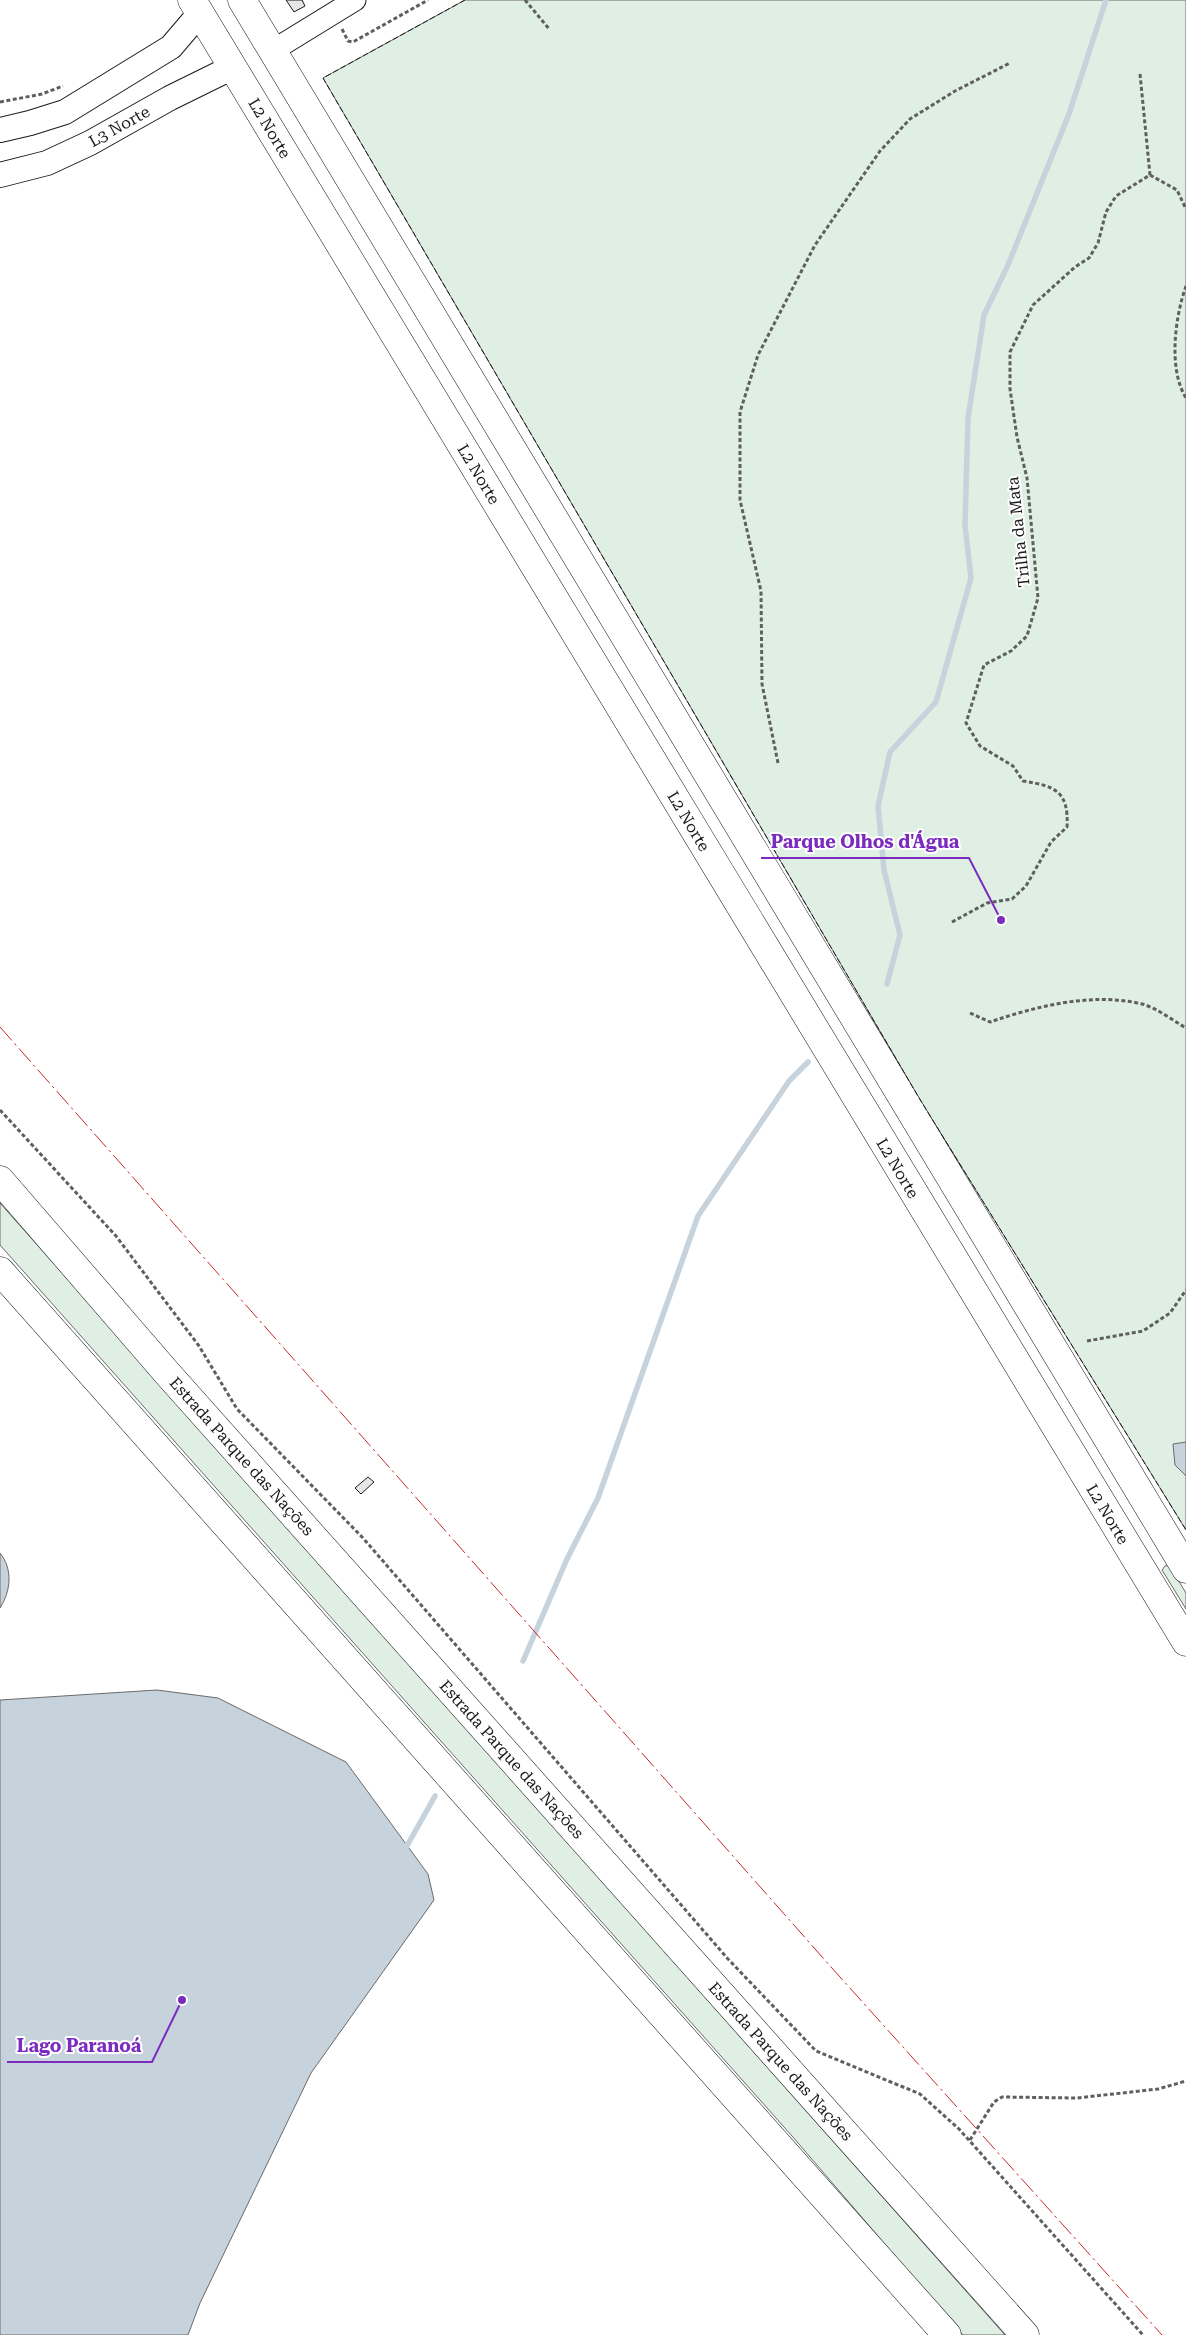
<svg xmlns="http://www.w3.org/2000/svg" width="1186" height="2335" viewBox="0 0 1186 2335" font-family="'Roboto Serif',serif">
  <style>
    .green { fill: #e0efe3; stroke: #6a6a6a }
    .water { fill: #c6d2dc; stroke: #6a6a6a }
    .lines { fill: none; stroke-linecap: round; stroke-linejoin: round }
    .stream { stroke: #c6d2dc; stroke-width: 5.5 }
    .building { fill: #e6e6e6; stroke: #1a1a1a }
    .tertiary-casing { stroke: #1a1a1a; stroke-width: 23 }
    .secondary-casing { stroke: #1a1a1a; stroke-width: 26 }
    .primary-casing { stroke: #1a1a1a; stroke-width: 29 }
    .trunk-casing { stroke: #1a1a1a; stroke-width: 29 }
    .path { stroke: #5f5f5f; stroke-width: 3; stroke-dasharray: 4 2.5; stroke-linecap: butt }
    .tertiary { stroke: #fff; stroke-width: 21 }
    .secondary { stroke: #fff; stroke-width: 24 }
    .primary { stroke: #fff; stroke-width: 28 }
    .trunk { stroke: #fff; stroke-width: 28 }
    .fence { stroke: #1a1a1a; stroke-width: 1; stroke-dasharray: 6 2.5; stroke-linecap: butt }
    .power { stroke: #c62828; stroke-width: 1; stroke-dasharray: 18 4 2.5 4; stroke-linecap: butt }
    .labels { text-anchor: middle; stroke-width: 4; stroke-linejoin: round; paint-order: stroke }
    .street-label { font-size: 16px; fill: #1a1a1a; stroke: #fff }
    .leader { fill: none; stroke: #7b2cbf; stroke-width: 2 }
    .callout-dot { fill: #7b2cbf; stroke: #fff; stroke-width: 2 }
    .callout-label { font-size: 18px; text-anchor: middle; font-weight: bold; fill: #7b2cbf; stroke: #fff; stroke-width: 4; stroke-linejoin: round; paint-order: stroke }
  </style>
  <rect width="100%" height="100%" fill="#fff"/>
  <path class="green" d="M465 0H1186V1530L919 1098 323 78Z
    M0 1203 1005 2335H963L792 2136 0 1245Z
    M1169 1565 1186 1593V1609L1162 1570 1165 1566Z"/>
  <path class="water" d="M1186 1442V1476L1175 1465 1173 1444Z
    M0 1553C13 1569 11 1591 0 1608Z
    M157 1690 218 1698 346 1762 428 1874 434 1900 311 2073 200 2303 188 2335H0V1700Z"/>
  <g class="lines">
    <path class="stream" d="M887 984 900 935 884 870 878 806 890 752 936 702 971 578 965 525 968 418 984 315 1008 265 1069 114 1106 0
      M523 1661 567 1559 598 1498 698 1216 789 1081 808 1062
      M403 1853 435 1796"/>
  </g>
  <path class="building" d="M286 0H302L305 6 294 12Z
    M368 1477 374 1482 361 1494 355 1488Z"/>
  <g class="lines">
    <defs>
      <path id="tertiary" d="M272 51 355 0"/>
      <path id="secondary" d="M0 130 30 123 65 112 171 47 200 13
        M0 175 47 163 90 143 170 98 233 67"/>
      <path id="primary" d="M192 0 1186 1642
        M242 0 1186 1569"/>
      <path id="trunk" d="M0 1180 167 1373 1025 2335
        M0 1271 947 2335"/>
    </defs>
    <use href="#tertiary" class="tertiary-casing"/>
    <use href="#secondary" class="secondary-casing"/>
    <use href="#primary" class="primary-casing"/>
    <use href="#trunk" class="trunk-casing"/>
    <path class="path" d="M525 0 550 30
      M342 29 348 41 353 42 428 0
      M1140 74 1150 175
      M0 102 42 94 63 86
      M1150 175 1177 190 1186 209
      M1186 286C1175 317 1168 369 1186 398
      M778 763 762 684 761 591 740 500V412L758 355 815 245 880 151 910 119 955 91 1010 63
      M952 922 987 903 1012 899 1026 886 1051 842 1067 827C1069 791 1055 786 1023 781L1013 766 980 746 966 723 984 665 1011 651 1027 636 1038 598 1027 478 1017 437 1010 389V352L1033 305 1075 267 1089 258 1098 243 1106 212 1116 196 1150 175
      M970 1013 990 1022C1037 1006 1093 992 1142 1004 1157 1008 1172 1020 1186 1028
      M0 1110 116 1236 199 1346 237 1409 363 1538 728 1959 816 2051 920 2094 959 2129 1143 2335
      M1087 1341 1143 1331 1170 1313 1186 1290
      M970 2140 994 2102 1002 2097 1077 2098 1158 2089 1186 2081"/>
    <use href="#tertiary" class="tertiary"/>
    <use href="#secondary" class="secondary"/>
    <use href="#primary" class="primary"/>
    <use href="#trunk" class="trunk"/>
    <path class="fence" d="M465 0 323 78 919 1098 1186 1530"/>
    <path class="power" d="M0 1027 831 1967 1162 2335"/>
  </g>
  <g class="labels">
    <g class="street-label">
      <text transform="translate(119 126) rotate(-29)" y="6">L3 Norte</text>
      <text transform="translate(270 128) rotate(59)" y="6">L2 Norte</text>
      <text transform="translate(479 474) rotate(59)" y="6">L2 Norte</text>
      <text transform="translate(1018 532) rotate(-96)" y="6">Trilha da Mata</text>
      <text transform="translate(689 821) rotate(59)" y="6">L2 Norte</text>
      <text transform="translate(898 1168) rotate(59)" y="6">L2 Norte</text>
      <text transform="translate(242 1456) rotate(48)" y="6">Estrada Parque das Nações</text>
      <text transform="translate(1108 1514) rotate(59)" y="6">L2 Norte</text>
      <text transform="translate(512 1759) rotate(48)" y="6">Estrada Parque das Nações</text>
      <text transform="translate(781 2061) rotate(48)" y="6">Estrada Parque das Nações</text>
    </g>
  </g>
  <path class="leader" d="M1001 920L969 858H761M182 2000L152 2062H7"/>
  <g class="callout-dot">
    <circle cx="1001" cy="920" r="5"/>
    <circle cx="182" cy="2000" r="5"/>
  </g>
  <g class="callout-label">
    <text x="865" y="848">Parque Olhos d'Água</text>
    <text x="79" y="2052">Lago Paranoá</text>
  </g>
</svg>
